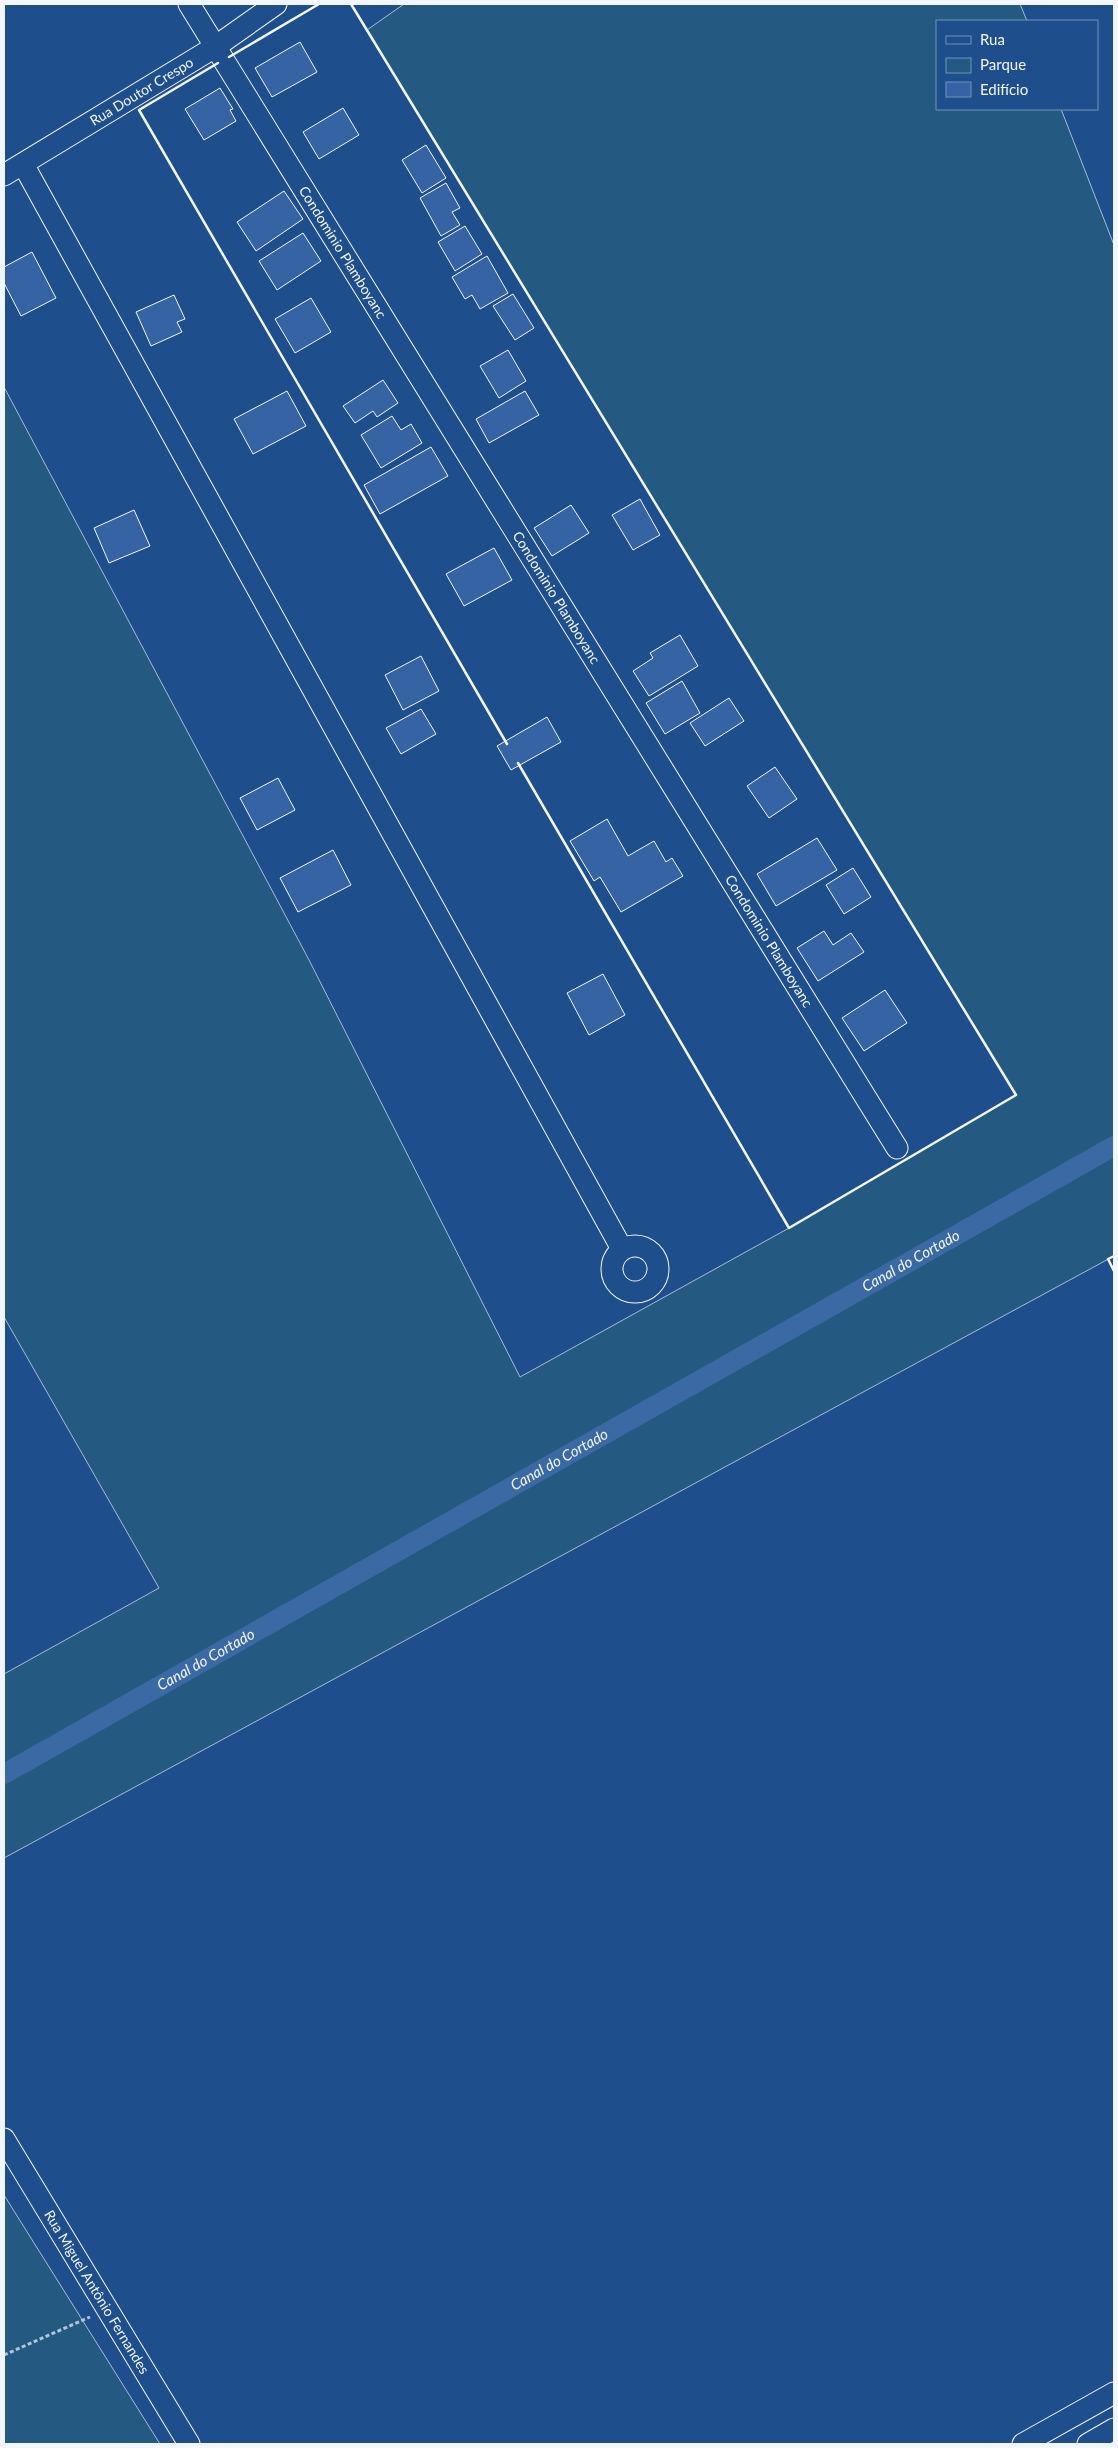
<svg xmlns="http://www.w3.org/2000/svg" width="1118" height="2448" viewBox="0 0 1118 2448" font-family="Lato,sans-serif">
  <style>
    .green { fill: #245a82; stroke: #a8bbd7 }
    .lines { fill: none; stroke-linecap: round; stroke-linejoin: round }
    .canal { stroke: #3b69a3; stroke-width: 20 }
    .building { fill: #3563a3; stroke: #f2f6ff }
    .minor-casing { stroke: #f2f6ff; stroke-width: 23 }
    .path { stroke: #b3c4dc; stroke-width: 3; stroke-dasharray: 4 2.5; stroke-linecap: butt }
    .minor { stroke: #1f4e8c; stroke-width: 21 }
    .wall { stroke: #f2f6ff; stroke-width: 2.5 }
    .labels { text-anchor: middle; stroke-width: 4; stroke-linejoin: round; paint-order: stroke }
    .street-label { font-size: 14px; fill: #f2f6ff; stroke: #1f4e8c }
    .water-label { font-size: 15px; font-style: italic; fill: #f2f6ff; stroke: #1f4e8c }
  </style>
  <rect width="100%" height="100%" fill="#1f4e8c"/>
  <path class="green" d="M404 4H1020L1027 21H937V109H1061L1114 245V1256L4 1858V1674L159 1588 4 1317V387L308 958 520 1377 789 1228 1016 1095 367 30Z
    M4 2195 160 2444H4Z"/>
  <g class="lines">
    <path class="canal" id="s1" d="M4 1774 1114 1146"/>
  </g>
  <path class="building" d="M300 42 317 72 272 97 255 68Z
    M220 88 233 109 230 110 236 121 204 140 185 109Z
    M343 108 359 135 319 159 303 132Z
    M426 145 446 178 422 193 402 160Z
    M446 183 460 208 452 212 460 225 441 236 420 198Z
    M284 191 303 219 256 251 237 222Z
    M465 226 482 254 455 271 438 242Z
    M303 233 321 261 277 290 259 261Z
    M32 252 56 298 21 316 4 283V267Z
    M487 256 508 293 480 309 472 295 465 299 452 277Z
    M513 294 534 328 515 340 493 306Z
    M174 295 185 319 177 322 182 332 151 346 136 312Z
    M311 298 331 332 295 353 275 319Z
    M508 350 526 381 499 398 480 366Z
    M383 380 398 403 377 417 373 411 355 423 343 406Z
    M287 391 306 426 253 454 234 419Z
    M525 391 539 415 489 443 476 419Z
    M392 416 401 430 411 424 422 443 381 468 361 435Z
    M431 447 448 476 380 514 364 485Z
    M640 499 660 535 633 550 612 515Z
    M571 505 589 533 552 556 534 528Z
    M134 510 150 546 109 563 94 528Z
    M494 548 512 580 464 606 446 574Z
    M680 635 698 666 649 696 633 671 653 658 650 653Z
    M421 656 439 691 403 710 385 675Z
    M682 681 700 713 665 734 646 703Z
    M729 698 744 721 705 746 690 723Z
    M421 709 436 734 401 754 386 728Z
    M547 717 561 742 511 770 497 746Z
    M775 767 797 799 769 818 747 786Z
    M278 778 295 810 257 830 240 798Z
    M607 819 628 856 654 841 666 862 672 858 683 876 621 912 600 877 594 881 570 841Z
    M817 838 837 870 776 906 757 874Z
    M333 850 351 885 298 912 280 878Z
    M853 868 871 897 844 914 826 885Z
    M824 931 833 945 851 933 864 952 818 981 797 948Z
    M603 974 625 1015 589 1035 567 993Z
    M885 990 907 1023 864 1051 842 1018Z"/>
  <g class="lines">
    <defs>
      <g id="minor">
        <path id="s2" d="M189 4 897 1148"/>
        <path d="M23 164 622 1249"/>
        <path id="s3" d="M4 175 215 47 276 4"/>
        <circle cx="635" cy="1269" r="23"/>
        <path id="s4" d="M4 2139 189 2444"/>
        <path d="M1023 2444 1114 2393"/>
        <path d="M1088 2444 1114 2429"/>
      </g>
    </defs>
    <use href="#minor" class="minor-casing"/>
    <path class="path" d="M4 2355 90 2317"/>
    <use href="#minor" class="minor"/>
    <path class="wall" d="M351 4 1016 1095 789 1228 518 763
      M229 57 319 4
      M218 63 139 110 507 744
      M1114 1256 1108 1259 1114 1271"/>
  </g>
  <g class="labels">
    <g class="street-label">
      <text dy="5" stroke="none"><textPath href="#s3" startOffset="161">Rua Doutor Crespo</textPath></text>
      <text dy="5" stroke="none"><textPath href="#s2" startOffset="292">Condominio Plamboyanc</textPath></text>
      <text dy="5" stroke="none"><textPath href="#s2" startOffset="698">Condominio Plamboyanc</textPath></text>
      <text dy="5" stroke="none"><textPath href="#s2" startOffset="1102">Condominio Plamboyanc</textPath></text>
      <text dy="5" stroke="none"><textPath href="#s4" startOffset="179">Rua Miguel Antônio Fernandes</textPath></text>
    </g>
    <g class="water-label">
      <text dy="5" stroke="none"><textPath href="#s1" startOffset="1042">Canal do Cortado</textPath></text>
      <text dy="5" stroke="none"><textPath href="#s1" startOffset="638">Canal do Cortado</textPath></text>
      <text dy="5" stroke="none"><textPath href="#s1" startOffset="232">Canal do Cortado</textPath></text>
    </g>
  </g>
  <rect width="1118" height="2448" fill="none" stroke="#f2f6ff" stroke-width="10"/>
  <rect x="936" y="20" width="162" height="90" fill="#1f4e8c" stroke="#7391ba"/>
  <rect x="946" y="36" width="25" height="8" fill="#1f4e8c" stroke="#7391ba"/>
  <text x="980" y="45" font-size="15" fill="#f2f6ff">Rua</text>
  <rect x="946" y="58" width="25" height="15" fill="#245a82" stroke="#7391ba"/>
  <text x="980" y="70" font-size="15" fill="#f2f6ff">Parque</text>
  <rect x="946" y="82" width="25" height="15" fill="#3563a3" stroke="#7391ba"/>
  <text x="980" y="95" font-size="15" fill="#f2f6ff">Edifício</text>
</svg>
